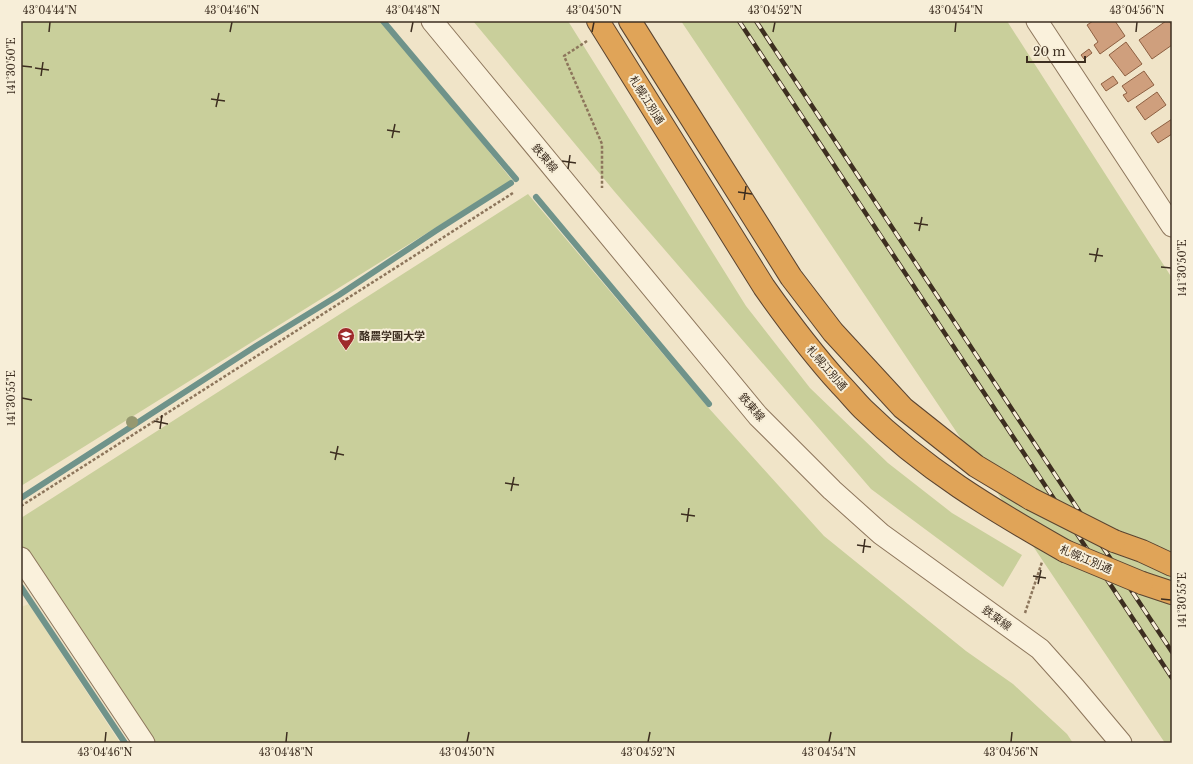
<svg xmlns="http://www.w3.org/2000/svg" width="1193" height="764" viewBox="0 0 1193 764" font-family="'Libre Baskerville','Noto Sans JP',serif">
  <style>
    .farmland { fill: #e6deb5 }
    .green { fill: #c9cf9b }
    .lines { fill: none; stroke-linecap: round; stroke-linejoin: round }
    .stream { stroke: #6f938a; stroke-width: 6 }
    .building { fill: #cf9f7d; stroke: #8d5f41 }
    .minor-casing { stroke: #8d765c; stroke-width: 23 }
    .highway-casing { stroke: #5b4430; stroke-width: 24 }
    .path { stroke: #8d765c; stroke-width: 2.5; stroke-dasharray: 3 2; stroke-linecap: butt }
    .minor { stroke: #faf1dc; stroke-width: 21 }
    .highway { stroke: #e0a458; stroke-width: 22 }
    .rail-casing { stroke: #3d2e20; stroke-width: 4.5 }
    .rail { stroke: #f7eed8; stroke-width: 3; stroke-dasharray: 9; stroke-linecap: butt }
    .highway-bridge-casing { stroke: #5b4430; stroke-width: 24; stroke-linecap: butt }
    .highway-bridge { stroke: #e0a458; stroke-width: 22 }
    .tree { fill: #96986f }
    .ticks { fill: none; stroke: #3d2e20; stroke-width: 1.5 }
    .labels { text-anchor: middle; stroke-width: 4; stroke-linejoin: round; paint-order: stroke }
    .street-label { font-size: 11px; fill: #3d2e20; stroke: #f7eed8 }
    .poi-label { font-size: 11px; font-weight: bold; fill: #3d2e20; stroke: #f7eed8; text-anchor: start }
    .neatline { fill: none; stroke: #3d2e20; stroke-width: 1.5 }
    .ticks-label { font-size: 10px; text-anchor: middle; fill: #3d2e20 }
  </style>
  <rect width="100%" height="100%" fill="#f0e4c8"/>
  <path class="farmland" d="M29 604 120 743H21V607Z"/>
  <path class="green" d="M21 21H383L512 180 21 486Z
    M473 21H568L746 306 810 388 888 463 952 513 1022 555 1003 587 871 489 614 191Z
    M681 21H1007L1172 278V743H1165Z
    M528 194 706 405 824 536 966 651 1013 684 1067 734 1073 743H148L21 546V518Z"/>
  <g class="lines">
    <path class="stream" d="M383 21 516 179
      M536 197 709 404
      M21 498 256 346 339 295 437 230 511 183
      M21 587 125 743"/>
  </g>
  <path class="building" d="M1093 21H1115L1125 36 1100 54 1094 45 1098 42 1087 25Z
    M1166 21H1169L1172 25V45L1152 59 1139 40Z
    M1126 42 1142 64 1125 76 1109 55Z
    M1089 49 1092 53 1084 59 1081 55Z
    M1144 71 1154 85 1128 102 1123 95 1127 93 1122 86Z
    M1113 76 1118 83 1106 91 1101 84Z
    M1157 92 1166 105 1145 120 1136 107Z
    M1172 119V134L1158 143 1151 133Z"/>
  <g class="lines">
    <defs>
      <path id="minor" d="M432 21 758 416 832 490 881 534 1040 649 1074 687 1121 743
        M1037 21 1172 226
        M21 558 144 743"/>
      <path id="highway" d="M598 21 764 287C788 321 812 353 840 384 848 392 855 401 863 409 924 469 991 509 1065 551
        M630 21 791 277 833 332 903 408 976 466 1031 499
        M1114 541 1142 551 1172 565
        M1142 583 1172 593"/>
    </defs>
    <use href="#minor" class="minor-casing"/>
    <use href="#highway" class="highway-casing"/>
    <path class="path" d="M587 41 564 56 602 144V188
      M21 506 513 193
      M1025 613 1042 562"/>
    <use href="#minor" class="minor"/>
    <use href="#highway" class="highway"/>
    <defs>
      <path id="rail" d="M739 21 1172 678
        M756 21 1172 652"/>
    </defs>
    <use href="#rail" class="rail-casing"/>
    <use href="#rail" class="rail"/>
    <defs>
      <path id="highway-bridge" d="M1031 499 1114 541
        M1065 551 1142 583"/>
    </defs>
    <use href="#highway-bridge" class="highway-bridge-casing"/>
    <use href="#highway-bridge" class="highway-bridge"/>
  </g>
  <circle class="tree" cx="132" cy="422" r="6"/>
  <path class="ticks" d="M49 32 50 22M230 32 232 22M411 32 413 22M592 32 594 22M773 32 775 22M955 32 956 22M1136 32 1137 22M22 66 32 67M35 68 49 70M41 76 43 62M211 99 225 101M216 107 219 93M387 130 400 132M392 138 395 124M562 161 576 163M568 169 570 155M738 192 752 194M744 200 746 186M914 223 928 225M919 231 922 217M1089 254 1103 256M1095 262 1098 248M1161 267 1171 268M22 398 32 400M154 421 168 424M160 429 162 415M330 452 344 455M335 460 338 446M505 483 519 485M511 491 514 477M681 514 695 516M687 522 689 508M857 545 871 547M863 553 865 539M1033 576 1046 578M1038 584 1041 570M1161 599 1171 600M105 742 106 732M286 742 287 732M467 742 469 732M648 742 650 732M829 742 831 732M1011 742 1012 732"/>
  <defs>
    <symbol id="university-pin" viewBox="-11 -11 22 30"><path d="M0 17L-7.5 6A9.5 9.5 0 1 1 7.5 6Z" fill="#9e2a2b" stroke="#f7eed8"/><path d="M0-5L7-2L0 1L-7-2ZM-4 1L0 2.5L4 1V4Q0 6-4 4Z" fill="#fff"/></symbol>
  </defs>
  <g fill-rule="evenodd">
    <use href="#university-pin" x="336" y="326" width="20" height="27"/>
  </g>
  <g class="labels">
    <g class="street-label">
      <text transform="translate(647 100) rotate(58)" y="4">札幌江別通</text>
      <text transform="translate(545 158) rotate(50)" y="4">鉄東線</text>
      <text transform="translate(827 368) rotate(49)" y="4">札幌江別通</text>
      <text transform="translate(752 407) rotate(49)" y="4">鉄東線</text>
      <text transform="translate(1086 559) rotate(23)" y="4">札幌江別通</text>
      <text transform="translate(997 618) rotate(36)" y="4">鉄東線</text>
    </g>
    <g class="poi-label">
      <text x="359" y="340">酪農学園大学</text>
    </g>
  </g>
  <rect width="1193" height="764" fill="none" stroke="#f7eed8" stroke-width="44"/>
  <path d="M1027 56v6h58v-6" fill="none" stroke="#3d2e20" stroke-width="2"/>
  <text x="1033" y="56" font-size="12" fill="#3d2e20" stroke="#f7eed8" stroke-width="3" paint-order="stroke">20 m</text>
  <rect x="22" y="22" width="1149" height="720" class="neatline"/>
  <g class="ticks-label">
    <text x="50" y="14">43°04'44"N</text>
    <text x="232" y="14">43°04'46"N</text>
    <text x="413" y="14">43°04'48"N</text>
    <text x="594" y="14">43°04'50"N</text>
    <text x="775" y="14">43°04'52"N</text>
    <text x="956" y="14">43°04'54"N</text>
    <text x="1137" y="14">43°04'56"N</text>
    <text transform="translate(11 66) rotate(-90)" y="4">141°30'50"E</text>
    <text transform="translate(1182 268) rotate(-90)" y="4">141°30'50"E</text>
    <text transform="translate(11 398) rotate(-90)" y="4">141°30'55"E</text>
    <text transform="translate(1182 600) rotate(-90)" y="4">141°30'55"E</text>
    <text x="105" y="756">43°04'46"N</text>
    <text x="286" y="756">43°04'48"N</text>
    <text x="467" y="756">43°04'50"N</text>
    <text x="648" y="756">43°04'52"N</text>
    <text x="829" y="756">43°04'54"N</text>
    <text x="1011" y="756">43°04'56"N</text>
  </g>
</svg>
